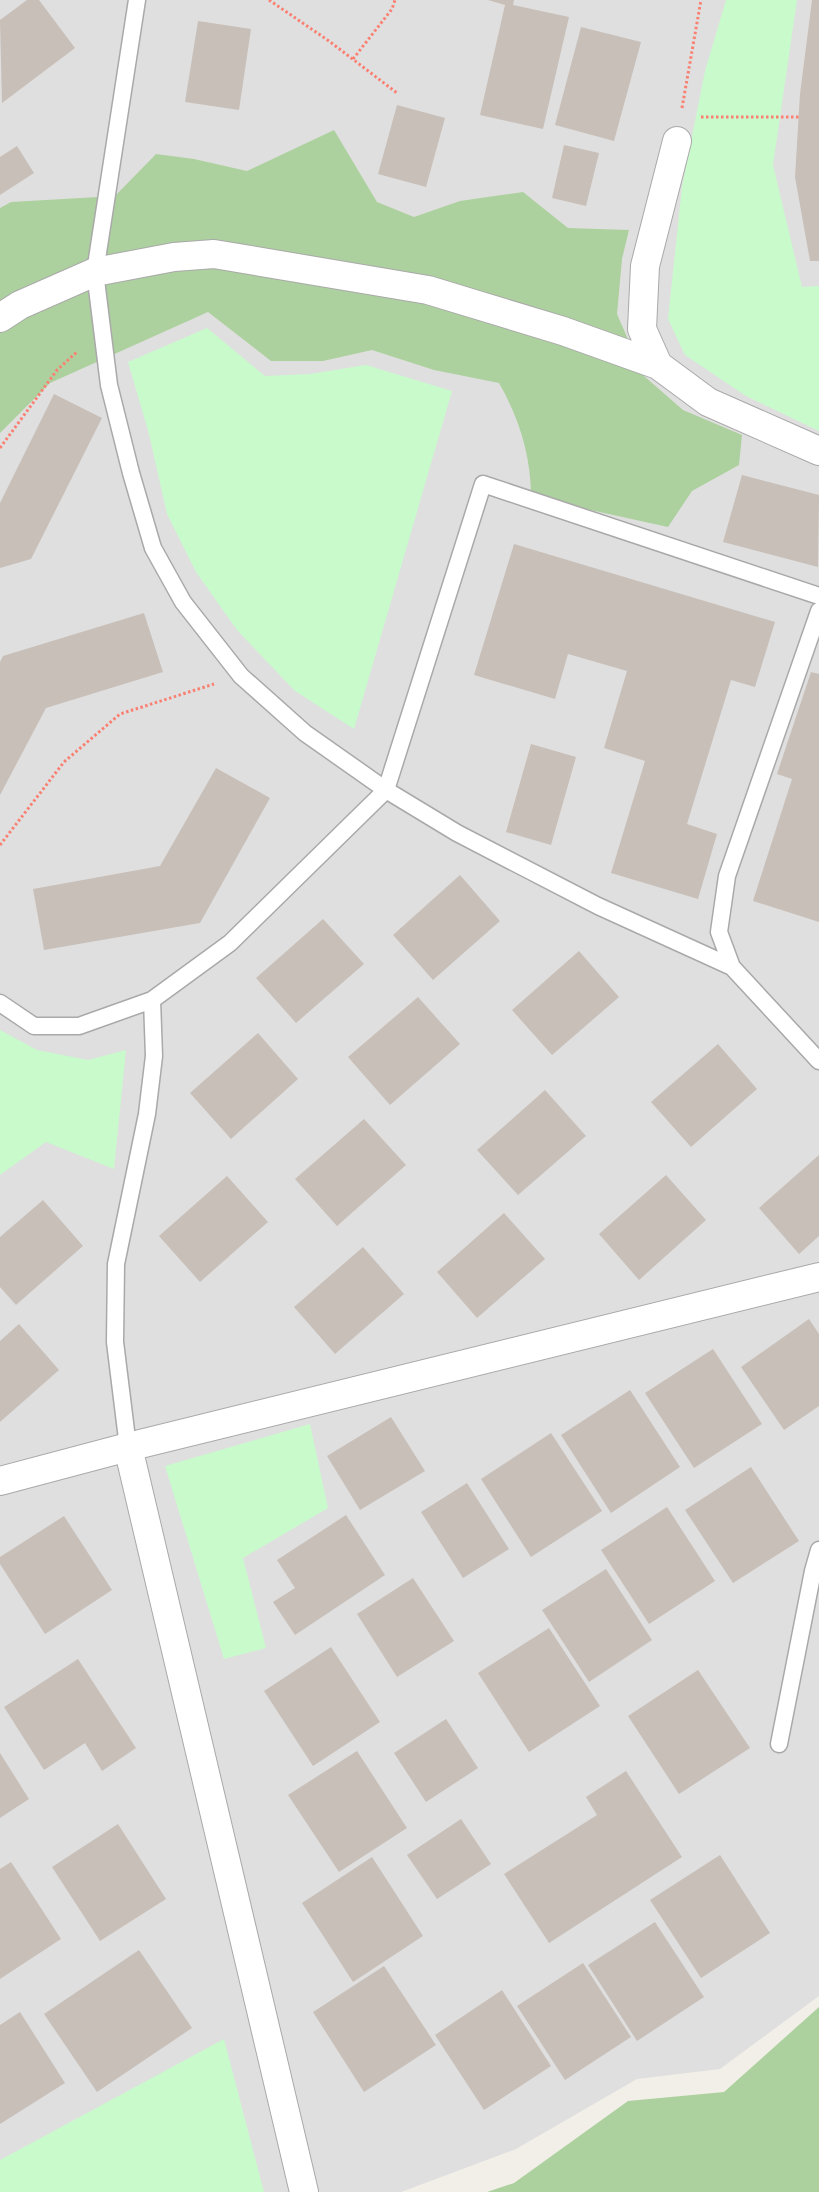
<svg xmlns="http://www.w3.org/2000/svg" width="819" height="2192" viewBox="0 0 819 2192" font-family="Ubuntu,sans-serif">
  <style>
    .residential { fill: #e0dfdf }
    .forest { fill: #add19e }
    .park { fill: #c8facc }
    .building { fill: #c7bfb8 }
    .lines { fill: none; stroke-linecap: round; stroke-linejoin: round }
    .service-casing { stroke: #a9a9a9; stroke-width: 19 }
    .minor-casing { stroke: #a9a9a9; stroke-width: 30 }
    .path { stroke: #fa8072; stroke-width: 3; stroke-dasharray: 2.5 2.5; stroke-linecap: butt }
    .service { stroke: #fff; stroke-width: 16 }
    .minor { stroke: #fff; stroke-width: 28 }
  </style>
  <rect width="100%" height="100%" fill="#f2efe9"/>
  <path class="residential" d="M0 0H819V1996L720 2069 637 2079 516 2149 401 2192H0Z"/>
  <path class="forest" d="M334 130 377 202 414 217 460 201 523 192 568 228 629 230 622 259 617 314 644 376 683 410 742 435 739 465 692 491 668 527 531 497C531 456 519 418 499 383L434 370 372 350 323 361H271L208 312 50 383 0 433V208L11 202 115 196 156 154 194 159 247 171Z
    M819 2007V2192H487L514 2183 628 2101 724 2092Z"/>
  <path class="park" d="M726 0H797L773 165 802 287 819 286V431L746 396 685 355 668 319 682 187 705 71Z
    M207 328 265 376 310 374 366 365 452 391 354 729 295 691 237 630 196 572 167 514 149 434 128 362Z
    M0 1030 37 1050 88 1060 126 1050 114 1169 46 1142 0 1175Z
    M310 1424 328 1508 243 1558 266 1648 224 1659 165 1466Z
    M224 2039 264 2192H0V2160Z"/>
  <path class="building" d="M27 0H39L75 48 2 103 0 20Z
    M488 0H514L513 5 569 17 543 129 480 115 505 5Z
    M812 0H819V261H810L795 177 800 94Z
    M198 21 251 29 239 110 185 102Z
    M581 27 641 42 614 141 555 125Z
    M397 105 445 118 426 187 378 174Z
    M564 145 599 153 586 206 552 198Z
    M17 146 34 173 0 195V157Z
    M54 394 102 418 31 559 0 568V503Z
    M742 475 819 495 818 567 723 542Z
    M514 544 775 622 755 687 731 680 687 824 717 834 698 899 611 873 645 761 604 748 627 671 568 654 555 699 474 675Z
    M144 613 163 672 46 708 0 795V662L3 656Z
    M811 672 819 674V922L753 901 792 779 777 774Z
    M531 744 576 757 551 845 506 832Z
    M216 768 270 798 200 923 44 950 33 889 160 866Z
    M460 875 500 921 433 980 393 935Z
    M323 919 364 964 296 1023 256 978Z
    M579 951 619 997 552 1055 512 1010Z
    M418 997 460 1044 390 1105 348 1057Z
    M258 1033 298 1079 231 1139 190 1093Z
    M718 1044 757 1089 691 1147 651 1102Z
    M545 1090 586 1136 518 1195 477 1150Z
    M364 1119 406 1165 337 1226 295 1179Z
    M819 1155V1236L799 1254 759 1208Z
    M666 1175 706 1220 639 1280 599 1234Z
    M227 1176 268 1222 200 1282 159 1236Z
    M43 1200 83 1246 16 1305 0 1287V1237Z
    M504 1213 545 1259 477 1318 437 1272Z
    M363 1247 404 1294 335 1354 294 1307Z
    M809 1319 819 1334V1406L784 1430 741 1367Z
    M19 1324 59 1370 0 1422V1341Z
    M713 1349 762 1424 694 1468 645 1393Z
    M630 1390 680 1467 611 1513 561 1435Z
    M391 1417 425 1471 360 1510 327 1456Z
    M551 1433 602 1511 531 1557 481 1479Z
    M751 1467 799 1541 733 1583 685 1510Z
    M467 1483 509 1549 463 1578 421 1512Z
    M667 1507 715 1581 649 1624 601 1550Z
    M346 1515 385 1575 295 1635 273 1602 295 1588 277 1560Z
    M64 1516 112 1590 45 1634 0 1564V1557Z
    M606 1569 652 1640 589 1682 542 1610Z
    M413 1578 454 1641 397 1677 357 1614Z
    M549 1628 600 1706 529 1752 478 1673Z
    M331 1647 380 1722 313 1766 264 1691Z
    M78 1659 136 1748 102 1771 85 1743 44 1770 4 1707Z
    M698 1670 750 1748 679 1794 628 1716Z
    M446 1719 478 1768 426 1802 394 1753Z
    M357 1751 407 1828 339 1872 288 1795Z
    M0 1753 29 1799 0 1818Z
    M626 1771 682 1857 549 1943 504 1874 597 1815 586 1797Z
    M461 1819 491 1864 437 1899 407 1855Z
    M118 1824 166 1899 100 1941 52 1867Z
    M720 1855 770 1933 701 1978 650 1900Z
    M372 1857 423 1936 353 1982 302 1903Z
    M11 1862 61 1939 0 1979V1869Z
    M655 1922 704 1997 637 2041 588 1965Z
    M139 1950 192 2028 97 2092 44 2014Z
    M583 1963 631 2037 565 2080 517 2006Z
    M384 1966 436 2045 364 2092 313 2012Z
    M502 1990 551 2066 484 2110 435 2035Z
    M20 2012 65 2083 0 2124V2025Z"/>
  <g class="lines">
    <defs>
      <path id="service" d="M137 0 95 272 109 385 131 473 153 548 183 602 241 676 305 733 386 790 457 833 598 906 732 967
        M819 611 727 876 719 932 732 967 819 1061
        M0 1003 34 1026H79L152 1000 230 943 386 790 483 484 819 596
        M128 1447 115 1342 116 1264 147 1114 154 1056 152 1000
        M779 1744 813 1571 819 1550"/>
      <path id="minor" d="M677 141 645 266 642 329 658 365 708 402 819 451
        M0 318 20 305 95 272 174 257 214 254 428 290 563 331 658 365
        M128 1447 304 2192
        M0 1481 128 1447 819 1277"/>
    </defs>
    <use href="#service" class="service-casing"/>
    <use href="#minor" class="minor-casing"/>
    <path class="path" d="M269 0 329 41 397 93
      M353 59 392 9 395 0
      M682 108 701 0
      M701 117H799
      M0 448 57 370 78 351
      M0 845 64 762 120 714 214 684"/>
    <use href="#service" class="service"/>
    <use href="#minor" class="minor"/>
  </g>
</svg>
